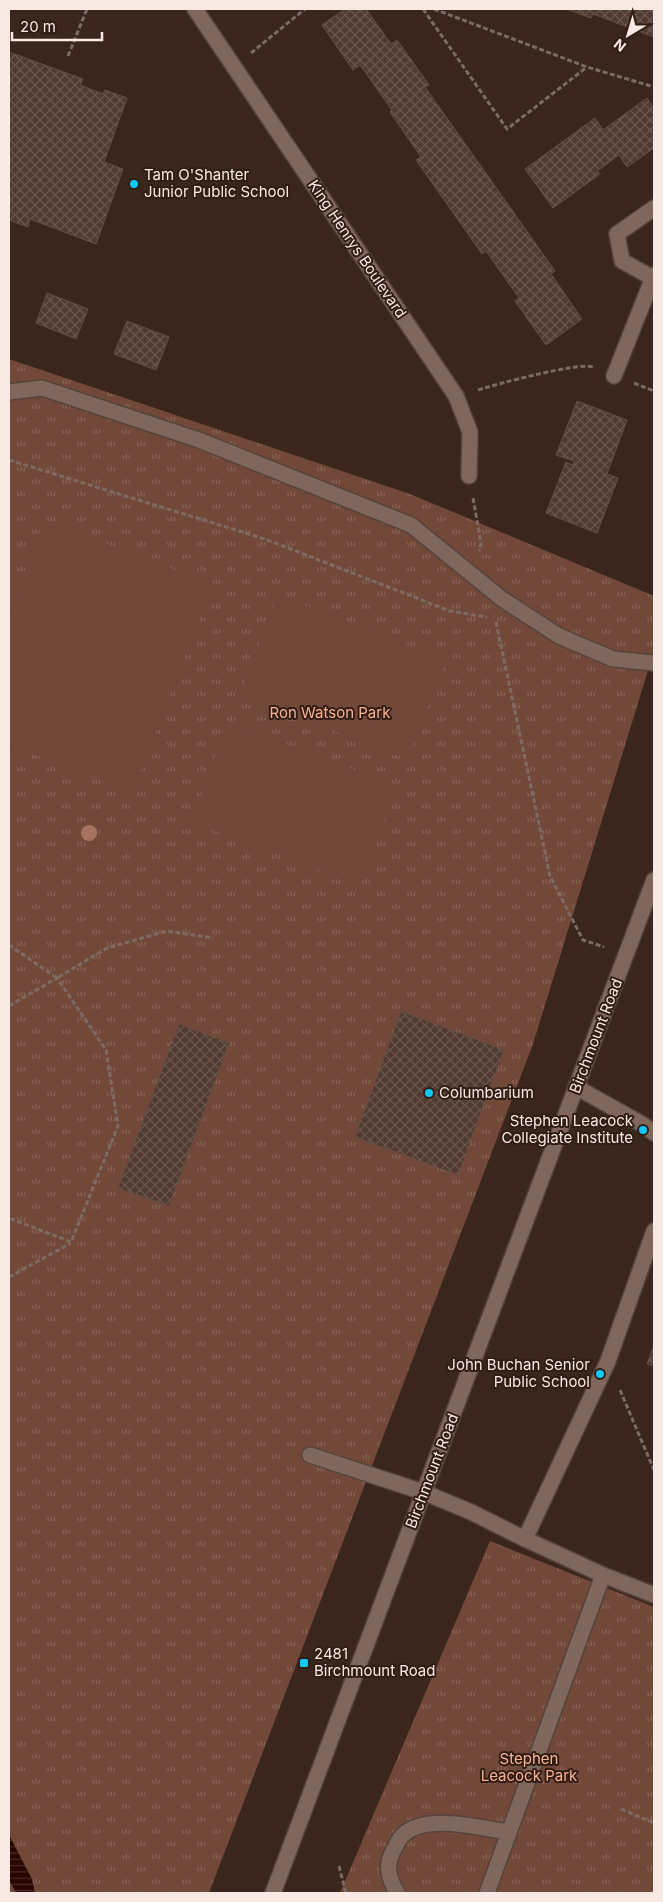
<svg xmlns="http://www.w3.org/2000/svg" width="663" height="1902" viewBox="0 0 663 1902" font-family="Inter,sans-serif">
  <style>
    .grass { fill: url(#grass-tufts) }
    .pitch { fill: #724939 }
    .water { fill: url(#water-rules) }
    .building { fill: url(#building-cross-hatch); stroke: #654e44 }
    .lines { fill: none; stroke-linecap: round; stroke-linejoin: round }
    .lane-casing { stroke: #55433c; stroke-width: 18 }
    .street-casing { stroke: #55433c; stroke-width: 18 }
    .secondary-casing { stroke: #55433c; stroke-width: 18 }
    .path { stroke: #7d6a63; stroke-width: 3; stroke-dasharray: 5 2.5; stroke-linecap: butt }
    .lane { stroke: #7f675d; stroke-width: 15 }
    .street { stroke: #7f675d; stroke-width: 15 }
    .secondary { stroke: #7f675d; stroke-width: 15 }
    .tree { fill: #a5735f }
    .poi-dot { fill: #0bcafa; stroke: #311d14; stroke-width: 2 }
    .labels { text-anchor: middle; stroke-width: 4; stroke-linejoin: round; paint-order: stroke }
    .poi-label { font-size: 15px; fill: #f8e9e4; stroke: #311d14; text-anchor: start }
    .street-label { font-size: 15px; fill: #f8e9e4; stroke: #311d14 }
    .park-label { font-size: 15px; fill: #fbb294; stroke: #311d14 }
  </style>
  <defs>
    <pattern id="grass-tufts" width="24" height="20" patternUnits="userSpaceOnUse" patternTransform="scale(1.25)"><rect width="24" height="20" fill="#724939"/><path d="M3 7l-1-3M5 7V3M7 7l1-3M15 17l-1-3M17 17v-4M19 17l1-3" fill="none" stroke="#876356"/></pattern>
    <pattern id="water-rules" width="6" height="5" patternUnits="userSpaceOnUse" patternTransform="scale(1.25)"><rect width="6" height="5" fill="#290500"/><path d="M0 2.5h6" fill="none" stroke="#492925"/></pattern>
    <pattern id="building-cross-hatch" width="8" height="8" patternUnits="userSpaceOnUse" patternTransform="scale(1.25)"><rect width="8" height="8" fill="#503a31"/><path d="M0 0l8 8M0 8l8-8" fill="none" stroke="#6a564f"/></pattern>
  </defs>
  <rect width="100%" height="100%" fill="#3b261e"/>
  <path class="grass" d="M9 359 410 494 654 596V651L533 1044 209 1893H9Z
    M490 1541 654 1607V1893H340Z"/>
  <path class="pitch" d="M44 520 213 584 133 792 9 745V614Z
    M277 595 446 659 408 759 240 696Z
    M229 722 397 786 360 885 191 822Z"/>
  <path class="water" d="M9 1835 32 1879 35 1893H16L9 1880Z"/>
  <path class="building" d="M345 9H366L391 44 397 40 429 85 425 87 555 271 551 274 582 319 546 345 515 301 519 298 486 251 482 254 416 160 421 157 390 112 392 110 360 65 353 70 322 25Z
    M566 9H654V37L593 14 591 18Z
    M9 52 83 79 80 85 103 94 105 90 127 98 104 162 123 169 96 244 30 219 28 227 9 220Z
    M647 98 654 109V148L627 167 619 155 597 171 600 174 553 208 525 169 595 118 603 130Z
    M47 293 88 309 76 339 36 323Z
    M127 321 169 337 156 370 114 354Z
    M577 401 627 420 607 474 618 478 597 533 546 513 566 462 573 465 574 461 556 455Z
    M401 1011 504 1050 458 1175 355 1137Z
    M179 1024 229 1043 169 1206 118 1188Z
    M653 1348 654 1349V1366L647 1364Z"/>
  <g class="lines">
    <defs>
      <path id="lane" d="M9 392 42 388 199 440 411 525 502 599 559 636 613 659 654 663
        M576 1087 642 1124 654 1133
        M310 1455 423 1492 471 1512 525 1539 603 1575 654 1595
        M525 1539 608 1361 654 1231
        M397 1893C389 1879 385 1866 393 1851 396 1846 398 1841 401 1837 423 1812 479 1828 508 1832
        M487 1893 603 1575"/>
      <path id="street" d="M195 9 456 396 470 432 469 476
        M653 278 622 261 617 234 654 208
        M614 376 654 275"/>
      <path id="secondary" d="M273 1893 654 880"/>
    </defs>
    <use href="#lane" class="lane-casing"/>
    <use href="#street" class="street-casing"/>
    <use href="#secondary" class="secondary-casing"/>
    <path class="path" d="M423 9 507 129 587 67
      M434 9 587 67 654 87
      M251 53 305 9
      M68 56 87 9
      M634 383 654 391
      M478 390C497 384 578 362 593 367
      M9 460 265 539 450 611 487 617
      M473 498 481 543 479 551
      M496 622 550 876 583 940 604 947
      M9 945 57 978 107 948 167 931 213 938
      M9 1006 57 978 106 1050 118 1126 71 1242 9 1218
      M9 1277 71 1243
      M620 1390 654 1470
      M621 1809 654 1823
      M339 1866 346 1893"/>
    <use href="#lane" class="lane"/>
    <use href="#street" class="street"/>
    <use href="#secondary" class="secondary"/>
  </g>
  <circle class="tree" cx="89" cy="833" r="8"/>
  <g class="poi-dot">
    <circle cx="134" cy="184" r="5"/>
    <circle cx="429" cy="1093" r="5"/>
    <circle cx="643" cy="1130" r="5"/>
    <circle cx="600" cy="1374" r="5"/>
    <rect x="299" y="1658" width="10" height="10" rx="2.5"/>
  </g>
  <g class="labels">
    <g class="poi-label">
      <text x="144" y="180">Tam O'Shanter<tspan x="144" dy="17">Junior Public School</tspan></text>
      <text x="439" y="1098">Columbarium</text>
      <text x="633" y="1126" text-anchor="end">Stephen Leacock<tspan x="633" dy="17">Collegiate Institute</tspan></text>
      <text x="590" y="1370" text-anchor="end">John Buchan Senior<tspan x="590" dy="17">Public School</tspan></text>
      <text x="314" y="1659">2481<tspan x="314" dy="17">Birchmount Road</tspan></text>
    </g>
    <g class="street-label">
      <text transform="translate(357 249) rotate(56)" y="5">King Henrys Boulevard</text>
      <text transform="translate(596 1036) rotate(-69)" y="5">Birchmount Road</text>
      <text transform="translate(432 1471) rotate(-69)" y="5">Birchmount Road</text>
    </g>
    <g class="park-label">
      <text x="330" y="718">Ron Watson Park</text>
      <text x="529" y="1764">Stephen<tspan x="529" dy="17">Leacock Park</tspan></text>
    </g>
  </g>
  <rect width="663" height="1902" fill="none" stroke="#f8e9e4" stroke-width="20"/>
  <g transform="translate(628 35) rotate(218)" stroke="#311d14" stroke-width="4" paint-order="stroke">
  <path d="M0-4L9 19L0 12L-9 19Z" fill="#f8e9e4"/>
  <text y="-8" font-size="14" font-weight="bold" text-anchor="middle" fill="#f8e9e4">N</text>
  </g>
  <path d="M12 32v8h90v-8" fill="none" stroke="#f8e9e4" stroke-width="2.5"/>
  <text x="20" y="32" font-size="15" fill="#f8e9e4" stroke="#311d14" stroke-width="4" paint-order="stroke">20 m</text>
</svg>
